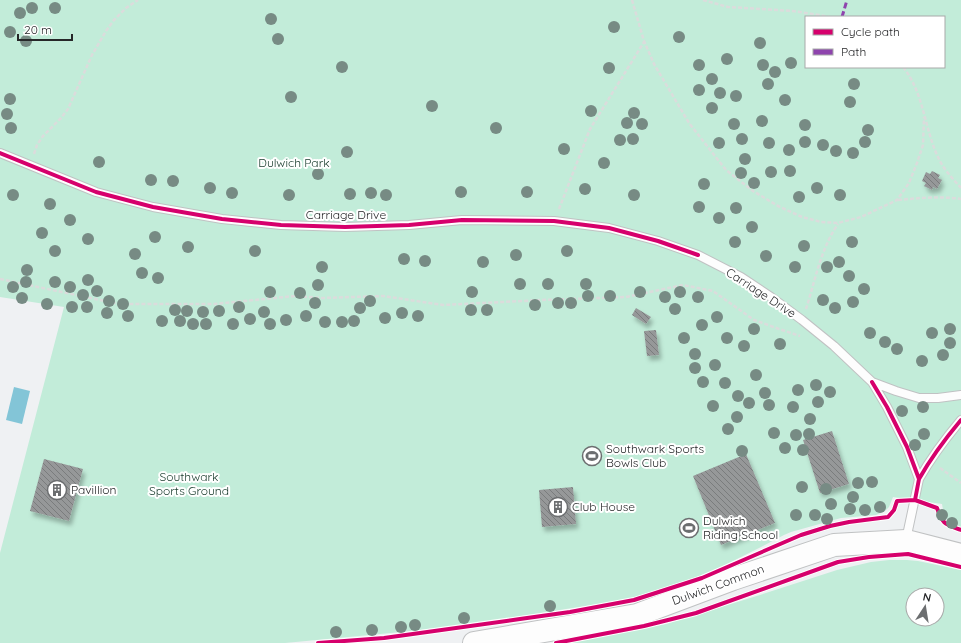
<svg xmlns="http://www.w3.org/2000/svg" width="961" height="643" viewBox="0 0 961 643" font-family="Quicksand,sans-serif">
  <style>
    .green { fill: #c2ecd9; fill-rule: evenodd }
    .water { fill: #83c5d7 }
    .building { fill: url(#building-back-hatch); filter: url(#shadow) }
    .lines { fill: none; stroke-linecap: round; stroke-linejoin: round }
    .service-casing { stroke: #c0c2c3; stroke-width: 10 }
    .trunk-casing { stroke: #c0c2c3; stroke-width: 24 }
    .path { stroke: #dbdcdc; stroke-width: 2.5; stroke-dasharray: 4 2; stroke-linecap: butt }
    .service { stroke: #fdfdfd; stroke-width: 8 }
    .trunk { stroke: #fdfdfd; stroke-width: 22 }
    .quiet { stroke: #8e44ad; stroke-width: 3; stroke-dasharray: 6 3; stroke-linecap: butt }
    .cycleway-casing { stroke: #fff; stroke-width: 6 }
    .cycleway { stroke: #d6006c; stroke-width: 4 }
    .tree { fill: #778b84 }
    .labels { text-anchor: middle; stroke-width: 4; stroke-linejoin: round; paint-order: stroke }
    .park-label { font-size: 12px; fill: #153829; stroke: #fff }
    .street-label { font-size: 12px; fill: #262729; stroke: #fff }
    .poi-label { font-size: 12px; fill: #262729; stroke: #fff; text-anchor: start }
  </style>
  <defs>
    <pattern id="building-back-hatch" width="6" height="6" patternUnits="userSpaceOnUse"><rect width="6" height="6" fill="#969899"/><path d="M-1 5l2 2M0 0l6 6M5-1l2 2" fill="none" stroke="#7a7c7d"/></pattern>
    <filter id="shadow"><feDropShadow dx="2.5" dy="4.5" stdDeviation="2" flood-color="#0004"/></filter>
  </defs>
  <rect width="100%" height="100%" fill="#eff1f3"/>
  <path class="green" d="M0 0H961V528C947 524 944 517 942 504L893 497 889 507 885 511 876 515 841 518 791 532 784 535 759 548 719 568 674 586 624 600 476 623 412 631 285 643H0V553L64 307 0 297ZM806 17H944V67H806Z
    M889 560H907L918 561 961 570V643H567L666 624 760 595 837 570 871 562ZM913 595H937V619H913Z"/>
  <path class="water" d="M14 387 30 391 22 424 6 420Z"/>
  <path class="building" d="M932 171 940 175 938 178 942 180 937 189 933 187 932 190 924 186 926 183 922 181 926 172 930 174Z
    M636 308 651 317 646 324 632 315Z
    M656 330 659 355 647 356 644 331Z
    M832 431 849 484 820 493 803 440Z
    M746 454 775 523 721 545 693 476Z
    M44 459 83 469 69 521 30 511Z
    M573 487 576 524 542 527 539 490Z"/>
  <g class="lines">
    <defs>
      <path id="service" d="M0 153 96 192 153 207 222 219 281 225 345 227 409 225 462 220 554 221 609 228 658 241 698 255 741 277 771 297 802 320 834 346 872 382 896 391 919 398H938L961 395
        M872 382 887 407 907 447 919 479 906 540
        M919 479C931 458 945 439 961 420"/>
      <path id="trunk" d="M474 643 637 615 733 579 834 545 906 541 961 555"/>
    </defs>
    <use href="#service" class="service-casing"/>
    <use href="#trunk" class="trunk-casing"/>
    <path class="path" d="M632 0 644 41 654 64 689 123 726 170 753 191 778 206 802 217 821 222 838 223 861 217 897 200 909 183 917 163 923 145 924 117
      M703 0 728 7 793 11 819 15 829 17
      M903 67C925 94 924 131 940 161 945 171 954 180 961 188
      M34 154 37 145 43 136 61 118 68 109 92 55 106 31 114 20 126 8 138 0
      M898 200C919 198 940 196 961 199
      M559 209 590 129 644 42
      M0 279 119 304H214L295 296 322 298 383 296 443 305 542 300 626 297 683 285 713 291 754 320 782 330 800 336
      M806 309C815 281 821 248 838 224
      M940 468 961 483"/>
    <use href="#service" class="service"/>
    <use href="#trunk" class="trunk"/>
    <path class="quiet" d="M842 17 847 0"/>
    <defs>
      <path id="cycleway" d="M0 153 96 192 153 207 222 219 281 225 345 227 409 225 462 220 554 221 609 228 658 241 698 255
        M872 382 887 407 907 447 919 479 915 500
        M919 479C931 458 945 439 961 420
        M318 643 384 638 520 619 570 612 634 600 702 578 801 535 830 526 849 522 888 517 894 510 897 501 915 500 937 508C943 525 945 524 961 530
        M556 643 644 626 696 613 838 562 869 557 908 554 961 567"/>
    </defs>
    <use href="#cycleway" class="cycleway-casing"/>
    <use href="#cycleway" class="cycleway"/>
  </g>
  <g class="tree">
    <circle cx="32" cy="8" r="6"/>
    <circle cx="55" cy="8" r="6"/>
    <circle cx="20" cy="13" r="6"/>
    <circle cx="271" cy="19" r="6"/>
    <circle cx="614" cy="27" r="6"/>
    <circle cx="10" cy="32" r="6"/>
    <circle cx="679" cy="37" r="6"/>
    <circle cx="278" cy="39" r="6"/>
    <circle cx="26" cy="41" r="6"/>
    <circle cx="760" cy="43" r="6"/>
    <circle cx="727" cy="59" r="6"/>
    <circle cx="791" cy="63" r="6"/>
    <circle cx="699" cy="65" r="6"/>
    <circle cx="763" cy="65" r="6"/>
    <circle cx="342" cy="67" r="6"/>
    <circle cx="609" cy="68" r="6"/>
    <circle cx="775" cy="72" r="6"/>
    <circle cx="712" cy="79" r="6"/>
    <circle cx="768" cy="84" r="6"/>
    <circle cx="854" cy="84" r="6"/>
    <circle cx="699" cy="90" r="6"/>
    <circle cx="720" cy="93" r="6"/>
    <circle cx="736" cy="96" r="6"/>
    <circle cx="291" cy="97" r="6"/>
    <circle cx="10" cy="99" r="6"/>
    <circle cx="785" cy="100" r="6"/>
    <circle cx="850" cy="102" r="6"/>
    <circle cx="432" cy="106" r="6"/>
    <circle cx="712" cy="108" r="6"/>
    <circle cx="591" cy="111" r="6"/>
    <circle cx="634" cy="113" r="6"/>
    <circle cx="7" cy="114" r="6"/>
    <circle cx="762" cy="121" r="6"/>
    <circle cx="627" cy="123" r="6"/>
    <circle cx="642" cy="124" r="6"/>
    <circle cx="734" cy="124" r="6"/>
    <circle cx="805" cy="125" r="6"/>
    <circle cx="11" cy="128" r="6"/>
    <circle cx="496" cy="128" r="6"/>
    <circle cx="868" cy="130" r="6"/>
    <circle cx="633" cy="139" r="6"/>
    <circle cx="742" cy="139" r="6"/>
    <circle cx="620" cy="140" r="6"/>
    <circle cx="805" cy="142" r="6"/>
    <circle cx="865" cy="142" r="6"/>
    <circle cx="719" cy="143" r="6"/>
    <circle cx="769" cy="143" r="6"/>
    <circle cx="823" cy="145" r="6"/>
    <circle cx="564" cy="149" r="6"/>
    <circle cx="789" cy="150" r="6"/>
    <circle cx="836" cy="151" r="6"/>
    <circle cx="347" cy="152" r="6"/>
    <circle cx="853" cy="153" r="6"/>
    <circle cx="745" cy="159" r="6"/>
    <circle cx="99" cy="162" r="6"/>
    <circle cx="604" cy="163" r="6"/>
    <circle cx="790" cy="171" r="6"/>
    <circle cx="771" cy="172" r="6"/>
    <circle cx="741" cy="173" r="6"/>
    <circle cx="318" cy="174" r="6"/>
    <circle cx="151" cy="180" r="6"/>
    <circle cx="173" cy="181" r="6"/>
    <circle cx="754" cy="183" r="6"/>
    <circle cx="704" cy="184" r="6"/>
    <circle cx="210" cy="188" r="6"/>
    <circle cx="817" cy="188" r="6"/>
    <circle cx="585" cy="189" r="6"/>
    <circle cx="461" cy="192" r="6"/>
    <circle cx="527" cy="192" r="6"/>
    <circle cx="232" cy="193" r="6"/>
    <circle cx="371" cy="193" r="6"/>
    <circle cx="350" cy="194" r="6"/>
    <circle cx="13" cy="195" r="6"/>
    <circle cx="289" cy="195" r="6"/>
    <circle cx="386" cy="195" r="6"/>
    <circle cx="634" cy="195" r="6"/>
    <circle cx="840" cy="195" r="6"/>
    <circle cx="799" cy="197" r="6"/>
    <circle cx="50" cy="204" r="6"/>
    <circle cx="699" cy="207" r="6"/>
    <circle cx="736" cy="208" r="6"/>
    <circle cx="719" cy="218" r="6"/>
    <circle cx="70" cy="220" r="6"/>
    <circle cx="752" cy="227" r="6"/>
    <circle cx="42" cy="233" r="6"/>
    <circle cx="155" cy="237" r="6"/>
    <circle cx="88" cy="239" r="6"/>
    <circle cx="735" cy="242" r="6"/>
    <circle cx="852" cy="242" r="6"/>
    <circle cx="804" cy="246" r="6"/>
    <circle cx="188" cy="247" r="6"/>
    <circle cx="55" cy="251" r="6"/>
    <circle cx="255" cy="251" r="6"/>
    <circle cx="567" cy="251" r="6"/>
    <circle cx="135" cy="254" r="6"/>
    <circle cx="516" cy="255" r="6"/>
    <circle cx="766" cy="256" r="6"/>
    <circle cx="404" cy="259" r="6"/>
    <circle cx="425" cy="261" r="6"/>
    <circle cx="483" cy="262" r="6"/>
    <circle cx="839" cy="262" r="6"/>
    <circle cx="322" cy="267" r="6"/>
    <circle cx="795" cy="267" r="6"/>
    <circle cx="827" cy="267" r="6"/>
    <circle cx="27" cy="270" r="6"/>
    <circle cx="142" cy="273" r="6"/>
    <circle cx="849" cy="276" r="6"/>
    <circle cx="158" cy="278" r="6"/>
    <circle cx="88" cy="280" r="6"/>
    <circle cx="26" cy="282" r="6"/>
    <circle cx="55" cy="282" r="6"/>
    <circle cx="520" cy="284" r="6"/>
    <circle cx="548" cy="284" r="6"/>
    <circle cx="586" cy="284" r="6"/>
    <circle cx="318" cy="285" r="6"/>
    <circle cx="13" cy="287" r="6"/>
    <circle cx="70" cy="287" r="6"/>
    <circle cx="864" cy="289" r="6"/>
    <circle cx="97" cy="291" r="6"/>
    <circle cx="270" cy="292" r="6"/>
    <circle cx="472" cy="292" r="6"/>
    <circle cx="640" cy="292" r="6"/>
    <circle cx="680" cy="292" r="6"/>
    <circle cx="300" cy="293" r="6"/>
    <circle cx="83" cy="295" r="6"/>
    <circle cx="588" cy="296" r="6"/>
    <circle cx="610" cy="296" r="6"/>
    <circle cx="665" cy="297" r="6"/>
    <circle cx="698" cy="297" r="6"/>
    <circle cx="22" cy="298" r="6"/>
    <circle cx="823" cy="300" r="6"/>
    <circle cx="109" cy="301" r="6"/>
    <circle cx="370" cy="301" r="6"/>
    <circle cx="853" cy="302" r="6"/>
    <circle cx="315" cy="303" r="6"/>
    <circle cx="558" cy="303" r="6"/>
    <circle cx="571" cy="303" r="6"/>
    <circle cx="47" cy="304" r="6"/>
    <circle cx="123" cy="304" r="6"/>
    <circle cx="535" cy="305" r="6"/>
    <circle cx="72" cy="307" r="6"/>
    <circle cx="87" cy="307" r="6"/>
    <circle cx="239" cy="307" r="6"/>
    <circle cx="360" cy="308" r="6"/>
    <circle cx="835" cy="308" r="6"/>
    <circle cx="675" cy="309" r="6"/>
    <circle cx="175" cy="310" r="6"/>
    <circle cx="471" cy="310" r="6"/>
    <circle cx="487" cy="310" r="6"/>
    <circle cx="187" cy="311" r="6"/>
    <circle cx="219" cy="311" r="6"/>
    <circle cx="203" cy="312" r="6"/>
    <circle cx="264" cy="312" r="6"/>
    <circle cx="107" cy="313" r="6"/>
    <circle cx="402" cy="313" r="6"/>
    <circle cx="128" cy="316" r="6"/>
    <circle cx="306" cy="316" r="6"/>
    <circle cx="418" cy="316" r="6"/>
    <circle cx="717" cy="317" r="6"/>
    <circle cx="385" cy="318" r="6"/>
    <circle cx="250" cy="319" r="6"/>
    <circle cx="286" cy="320" r="6"/>
    <circle cx="162" cy="321" r="6"/>
    <circle cx="180" cy="321" r="6"/>
    <circle cx="354" cy="321" r="6"/>
    <circle cx="325" cy="322" r="6"/>
    <circle cx="342" cy="322" r="6"/>
    <circle cx="193" cy="324" r="6"/>
    <circle cx="206" cy="324" r="6"/>
    <circle cx="233" cy="324" r="6"/>
    <circle cx="270" cy="324" r="6"/>
    <circle cx="702" cy="325" r="6"/>
    <circle cx="754" cy="329" r="6"/>
    <circle cx="950" cy="329" r="6"/>
    <circle cx="870" cy="333" r="6"/>
    <circle cx="932" cy="333" r="6"/>
    <circle cx="684" cy="338" r="6"/>
    <circle cx="727" cy="338" r="6"/>
    <circle cx="885" cy="342" r="6"/>
    <circle cx="950" cy="343" r="6"/>
    <circle cx="780" cy="344" r="6"/>
    <circle cx="744" cy="346" r="6"/>
    <circle cx="897" cy="349" r="6"/>
    <circle cx="695" cy="354" r="6"/>
    <circle cx="943" cy="355" r="6"/>
    <circle cx="922" cy="361" r="6"/>
    <circle cx="715" cy="365" r="6"/>
    <circle cx="695" cy="368" r="6"/>
    <circle cx="756" cy="375" r="6"/>
    <circle cx="703" cy="382" r="6"/>
    <circle cx="725" cy="383" r="6"/>
    <circle cx="816" cy="385" r="6"/>
    <circle cx="798" cy="390" r="6"/>
    <circle cx="830" cy="392" r="6"/>
    <circle cx="765" cy="393" r="6"/>
    <circle cx="738" cy="396" r="6"/>
    <circle cx="818" cy="402" r="6"/>
    <circle cx="749" cy="403" r="6"/>
    <circle cx="769" cy="405" r="6"/>
    <circle cx="713" cy="406" r="6"/>
    <circle cx="793" cy="407" r="6"/>
    <circle cx="923" cy="407" r="6"/>
    <circle cx="902" cy="411" r="6"/>
    <circle cx="737" cy="417" r="6"/>
    <circle cx="810" cy="419" r="6"/>
    <circle cx="728" cy="429" r="6"/>
    <circle cx="774" cy="433" r="6"/>
    <circle cx="809" cy="434" r="6"/>
    <circle cx="924" cy="434" r="6"/>
    <circle cx="796" cy="435" r="6"/>
    <circle cx="915" cy="445" r="6"/>
    <circle cx="785" cy="448" r="6"/>
    <circle cx="803" cy="450" r="6"/>
    <circle cx="742" cy="451" r="6"/>
    <circle cx="872" cy="482" r="6"/>
    <circle cx="858" cy="483" r="6"/>
    <circle cx="802" cy="487" r="6"/>
    <circle cx="826" cy="489" r="6"/>
    <circle cx="853" cy="497" r="6"/>
    <circle cx="831" cy="504" r="6"/>
    <circle cx="880" cy="507" r="6"/>
    <circle cx="850" cy="509" r="6"/>
    <circle cx="865" cy="510" r="6"/>
    <circle cx="796" cy="515" r="6"/>
    <circle cx="815" cy="515" r="6"/>
    <circle cx="942" cy="515" r="6"/>
    <circle cx="827" cy="519" r="6"/>
    <circle cx="952" cy="523" r="6"/>
    <circle cx="550" cy="606" r="6"/>
    <circle cx="464" cy="618" r="6"/>
    <circle cx="415" cy="625" r="6"/>
    <circle cx="401" cy="627" r="6"/>
    <circle cx="372" cy="630" r="6"/>
    <circle cx="336" cy="632" r="6"/>
  </g>
  <defs>
    <symbol id="stadium-ring" viewBox="-11 -11 22 22"><circle r="9.5" fill="#fff" stroke="#6c6e70" stroke-width="1.5"/><path d="M0-5a6.5 5 0 1 0 0 10a6.5 5 0 1 0 0-10ZM-3.5-1.8h7v3.6h-7Z" fill="#6c6e70"/></symbol>
    <symbol id="building-ring" viewBox="-11 -11 22 22"><circle r="9.5" fill="#fff" stroke="#6c6e70" stroke-width="1.5"/><path d="M-4-6H4V6H1V3H-1V6H-4ZM-2.5-4.3h1.7v1.8h-1.7ZM.8-4.3h1.7v1.8H.8ZM-2.5-1h1.7V.8h-1.7ZM.8-1h1.7V.8H.8Z" fill="#6c6e70"/></symbol>
  </defs>
  <g fill-rule="evenodd">
    <use href="#stadium-ring" x="581" y="445" width="22" height="22"/>
    <use href="#building-ring" x="46" y="479" width="22" height="22"/>
    <use href="#building-ring" x="547" y="496" width="22" height="22"/>
    <use href="#stadium-ring" x="678" y="517" width="22" height="22"/>
  </g>
  <g class="labels">
    <g class="park-label">
      <text x="294" y="167">Dulwich Park</text>
      <text x="189" y="481">Southwark<tspan x="189" dy="14">Sports Ground</tspan></text>
    </g>
    <g class="street-label">
      <text x="346" y="219">Carriage Drive</text>
      <text transform="translate(761 293) rotate(33)" y="4">Carriage Drive</text>
      <text transform="translate(718 585) rotate(-20)" y="4">Dulwich Common</text>
    </g>
    <g class="poi-label">
      <text x="606" y="453">Southwark Sports<tspan x="606" dy="14">Bowls Club</tspan></text>
      <text x="71" y="494">Pavillion</text>
      <text x="572" y="511">Club House</text>
      <text x="703" y="525">Dulwich<tspan x="703" dy="14">Riding School</tspan></text>
    </g>
  </g>
  <rect x="805" y="16" width="140" height="52" fill="#ffffff" stroke="#a8a9a9"/>
  <rect x="813" y="29" width="20" height="6" fill="#d6006c" stroke="#a8a9a9"/>
  <text x="841" y="36" font-size="12" fill="#262729">Cycle path</text>
  <rect x="813" y="49" width="20" height="6" fill="#8e44ad" stroke="#a8a9a9"/>
  <text x="841" y="56" font-size="12" fill="#262729">Path</text>
  <g transform="translate(925 607) rotate(12)"><circle r="19" fill="#ffffff" stroke="#a8a9a9"/>
  <path d="M0-3L7 15L0 10L-7 15Z" fill="#6c6e70"/>
  <text y="-6" font-size="11" font-weight="bold" text-anchor="middle" fill="#262729">N</text>
  </g>
  <path d="M18 34v6h54v-6" fill="none" stroke="#262729" stroke-width="2"/>
  <text x="24" y="34" font-size="12" fill="#262729" stroke="#ffffff" stroke-width="3" paint-order="stroke">20 m</text>
</svg>
